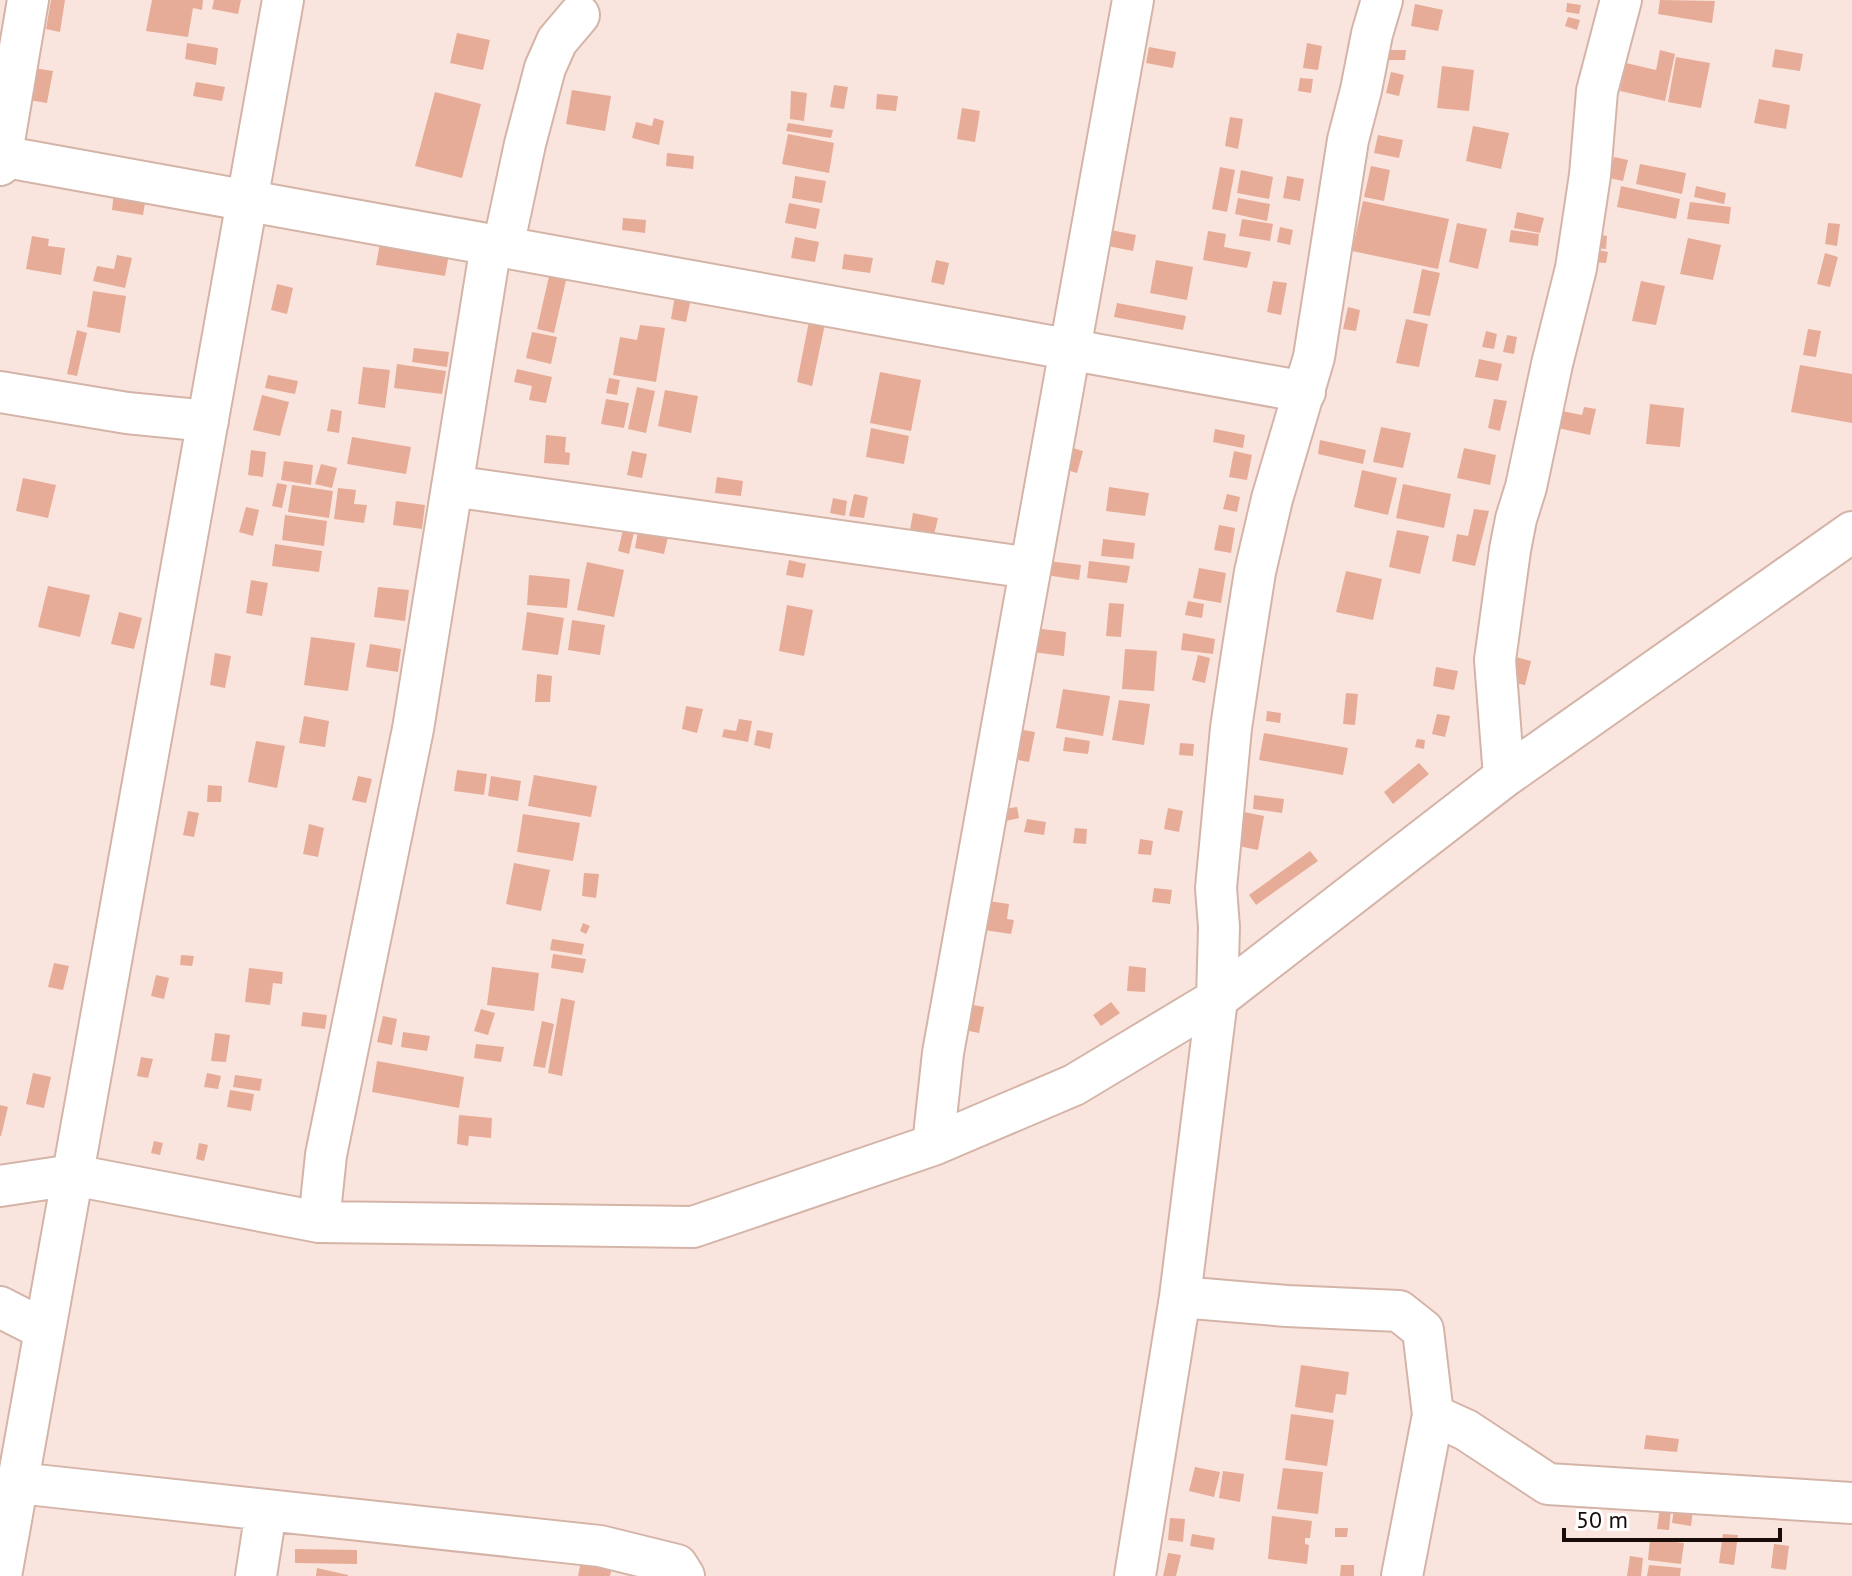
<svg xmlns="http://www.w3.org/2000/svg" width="1852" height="1576" viewBox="0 0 1852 1576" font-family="'PT Sans',sans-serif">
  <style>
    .building { fill: #e6ac97 }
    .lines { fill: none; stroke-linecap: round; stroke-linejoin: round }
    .minor-casing { stroke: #d5b4a8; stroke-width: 44 }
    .minor { stroke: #fff; stroke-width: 40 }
  </style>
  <rect width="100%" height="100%" fill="#fae5de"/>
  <path class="building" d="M51 0H65L60 32 46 29Z
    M152 0H203L202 10 193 8 188 37 146 31Z
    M214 0H241L238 14 212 9Z
    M1660 0 1715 1 1712 23 1658 14Z
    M1567 3 1581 5 1579 14 1566 12Z
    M1415 4 1443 10 1438 31 1411 26Z
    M1568 17 1580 20 1577 30 1565 26Z
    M457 33 490 40 483 70 450 63Z
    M187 43 218 48 216 65 185 59Z
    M1307 43 1322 46 1318 70 1303 68Z
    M1149 47 1176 52 1173 68 1146 63Z
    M1775 49 1803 54 1800 71 1772 67Z
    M1389 50H1406L1405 60H1389Z
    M1660 50 1675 54 1665 101 1620 91 1626 63 1656 70Z
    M1676 57 1710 63 1701 108 1668 102Z
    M1442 66 1474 70 1469 111 1437 108Z
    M34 68 53 71 47 103 29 100Z
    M1391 72 1404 75 1399 96 1386 93Z
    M1300 78 1313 79 1311 93 1298 91Z
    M196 82 225 87 222 101 193 96Z
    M834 85 848 87 844 109 830 107Z
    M572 90 611 96 605 131 566 124Z
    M791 91 807 93 804 121 790 119Z
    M435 92 481 104 462 178 415 166Z
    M877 94 898 96 896 111 876 109Z
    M1759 99 1790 105 1786 129 1754 123Z
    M962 108 980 111 975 142 957 139Z
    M1230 117 1243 119 1238 149 1225 146Z
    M654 118 664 121 659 145 632 138 636 122 652 126Z
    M788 123 833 130 831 138 786 131Z
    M1473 126 1509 133 1501 169 1466 161Z
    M788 134 834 143 829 173 782 164Z
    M1378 135 1403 140 1399 158 1374 153Z
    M667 153 694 156 693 169 666 166Z
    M1614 157 1628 160 1623 181 1609 178Z
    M1640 164 1686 173 1682 194 1636 184Z
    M1371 166 1390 170 1384 201 1364 197Z
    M1220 167 1235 170 1227 212 1212 209Z
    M1241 170 1273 177 1269 199 1237 193Z
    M795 176 826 181 822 203 792 198Z
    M1287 176 1304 179 1300 201 1283 198Z
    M1621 186 1680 199 1676 219 1617 207Z
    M1696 186 1726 193 1724 204 1694 197Z
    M114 192 146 197 143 215 112 210Z
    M1238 198 1270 204 1267 221 1235 214Z
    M1363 201 1449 219 1438 269 1352 251Z
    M1690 202 1731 207 1729 224 1687 219Z
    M789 203 820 209 816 229 785 223Z
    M1517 212 1544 218 1540 233 1514 228Z
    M623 218 646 220 645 233 622 230Z
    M1242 219 1273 224 1270 241 1239 236Z
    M1457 223 1487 229 1478 269 1449 262Z
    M1828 223 1840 224 1837 246 1825 244Z
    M1280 227 1293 230 1290 245 1277 242Z
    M1111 230 1136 235 1133 251 1108 246Z
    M1511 230 1539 234 1538 246 1509 242Z
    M1208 231 1226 234 1224 247 1251 252 1247 268 1203 260Z
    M1596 234 1607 236 1606 249 1595 248Z
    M32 236 49 239 48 246 65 248 61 275 26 269Z
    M795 237 819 242 815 262 791 258Z
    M1688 238 1721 245 1713 280 1680 274Z
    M380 243 449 254 445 276 376 265Z
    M1594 249 1608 252 1606 263 1593 262Z
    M1825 253 1838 257 1830 287 1817 284Z
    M844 254 873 258 870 273 842 269Z
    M117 255 132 258 125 288 93 281 97 266 114 269Z
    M936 260 949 263 944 285 931 282Z
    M1156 260 1193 267 1187 300 1150 293Z
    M1422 269 1440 273 1430 316 1413 313Z
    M550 272 567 276 554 333 537 329Z
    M1273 281 1287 283 1281 315 1267 312Z
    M1641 281 1665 286 1656 325 1632 321Z
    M277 284 293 288 287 314 271 310Z
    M93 291 126 296 120 333 87 327Z
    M675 295 691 298 686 322 671 319Z
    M1117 303 1186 316 1183 330 1114 317Z
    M1348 307 1360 310 1356 331 1343 329Z
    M810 316 826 319 812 386 797 382Z
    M1406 319 1428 324 1419 367 1396 363Z
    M640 325 665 328 656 382 613 375 620 337 637 340Z
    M1808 329 1821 331 1816 357 1803 355Z
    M77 330 87 333 77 376 67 374Z
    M1486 331 1497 334 1494 349 1482 347Z
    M532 332 557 337 551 364 526 358Z
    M1507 335 1517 337 1514 354 1503 352Z
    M414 348 449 352 447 367 412 362Z
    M1479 359 1502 364 1498 381 1475 377Z
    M397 364 446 371 442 394 394 388Z
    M1800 365 1852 374V423L1791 412Z
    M363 367 390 370 385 408 358 404Z
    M517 369 552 377 546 403 529 400 532 386 514 382Z
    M880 372 921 380 911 431 870 423Z
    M268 375 298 381 295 394 265 388Z
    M609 378 620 380 617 395 606 393Z
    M637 387 655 391 646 433 628 429Z
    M665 390 698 396 691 433 658 426Z
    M262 395 289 402 280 436 253 430Z
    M606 399 629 403 624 428 601 424Z
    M1494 399 1507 401 1500 431 1488 428Z
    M1650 404 1684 408 1680 447 1646 444Z
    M1584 407 1596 409 1590 435 1558 428 1562 411 1582 415Z
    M331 409 342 411 339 433 327 431Z
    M1381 427 1411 433 1403 468 1373 462Z
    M871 428 909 436 904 464 866 457Z
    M1215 429 1245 435 1243 448 1213 442Z
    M546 435 566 437 565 452 570 453 569 465 544 463Z
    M352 437 411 447 406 474 347 464Z
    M1320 440 1366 450 1363 464 1318 454Z
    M1073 448 1083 451 1077 473 1067 470Z
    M1464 448 1496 455 1490 485 1457 478Z
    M251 450 266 452 263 477 248 475Z
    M632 451 647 454 642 478 627 475Z
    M1234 451 1252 455 1247 480 1229 477Z
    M284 461 313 465 311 485 281 480Z
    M321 464 337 468 332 488 315 484Z
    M1362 470 1397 478 1388 515 1354 507Z
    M717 477 743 481 741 496 715 493Z
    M23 478 56 485 48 518 16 511Z
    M277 483 287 485 282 508 272 506Z
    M1403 484 1451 494 1444 528 1396 518Z
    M292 485 333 491 329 518 288 512Z
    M1109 487 1149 493 1145 516 1106 511Z
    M338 488 356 490 354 504 367 505 364 523 334 519Z
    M854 494 868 497 864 518 849 516Z
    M1227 494 1240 497 1237 512 1223 509Z
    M833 498 847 501 845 516 830 513Z
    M396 501 425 505 422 529 393 525Z
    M246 507 259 510 253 536 239 532Z
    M1474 509 1489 511 1475 566 1452 561 1457 534 1468 536Z
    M913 513 938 518 934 535 910 530Z
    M285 515 327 521 324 546 282 540Z
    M1219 525 1235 528 1231 553 1214 550Z
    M623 530 634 532 629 554 618 551Z
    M1397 530 1429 536 1420 574 1389 567Z
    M638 531 668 537 664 554 635 548Z
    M1103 539 1135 543 1133 559 1101 556Z
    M275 544 322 551 319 572 272 566Z
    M789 560 806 564 803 578 786 575Z
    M1048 561 1081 565 1079 580 1046 575Z
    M1089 561 1130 566 1127 583 1087 578Z
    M587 562 624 570 614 617 577 610Z
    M1199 568 1226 573 1221 603 1193 598Z
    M1346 571 1382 579 1373 620 1336 612Z
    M529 575 570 579 567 608 527 605Z
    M251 580 268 583 262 616 246 613Z
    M48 586 90 595 80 637 38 627Z
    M378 587 409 590 405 621 374 617Z
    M1188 601 1204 604 1202 618 1185 615Z
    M1109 603 1124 604 1121 637 1106 636Z
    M787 605 813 610 804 656 779 651Z
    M119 612 142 618 134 649 111 644Z
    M527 612 564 618 558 655 522 650Z
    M572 620 605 625 600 655 568 650Z
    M1034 628 1066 632 1064 656 1032 652Z
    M1183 633 1215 639 1213 654 1181 650Z
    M311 637 355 643 348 691 304 685Z
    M370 644 401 649 398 672 366 667Z
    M1125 649 1157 651 1154 691 1122 689Z
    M215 653 231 656 225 688 210 685Z
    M1198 655 1210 658 1205 683 1192 680Z
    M1516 657 1531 661 1525 685 1510 682Z
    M1436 667 1458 671 1454 690 1433 686Z
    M537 674 552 676 550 702H535Z
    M1063 689 1110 696 1103 736 1056 728Z
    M1346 693 1358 694 1355 725 1343 724Z
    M1119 700 1150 704 1144 745 1112 740Z
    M686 706 703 709 697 733 682 729Z
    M1267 711 1281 713 1280 723 1266 721Z
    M1437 714 1450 716 1445 737 1432 734Z
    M304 716 329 721 325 747 299 743Z
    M739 719 752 721 748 742 722 737 724 729 736 731Z
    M757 730 773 733 770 749 754 745Z
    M1023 730 1035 732 1029 762 1018 760Z
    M1264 733 1348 748 1343 775 1259 760Z
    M1065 737 1090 741 1088 754 1063 751Z
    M1417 739 1425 740 1424 749 1415 747Z
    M256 741 285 746 277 788 248 782Z
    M1180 743 1194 744 1193 756 1179 755Z
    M1419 763 1429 774 1393 804 1384 792Z
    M457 770 487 774 484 795 454 791Z
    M534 775 597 786 591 817 528 806Z
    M358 776 372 779 366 803 352 800Z
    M491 776 521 781 518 801 488 796Z
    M208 785 222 786 221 802H207Z
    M1254 795 1284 799 1282 813 1253 809Z
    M1017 807 1019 818 1006 821 1004 809Z
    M1168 808 1183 811 1179 832 1164 829Z
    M188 811 199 813 194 837 183 835Z
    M1244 812 1264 816 1258 850 1238 846Z
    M523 814 580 823 573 861 517 852Z
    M1027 819 1046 822 1044 835 1024 832Z
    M309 824 324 828 318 857 303 854Z
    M1075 828 1087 829 1086 844 1073 843Z
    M1140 839 1153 841 1151 855 1138 854Z
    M1310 851 1318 861 1256 905 1249 895Z
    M514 863 550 870 541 911 506 904Z
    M584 873 599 874 596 898 582 896Z
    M1154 888 1172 890 1170 904 1152 902Z
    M981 900 1009 904 1007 919 1014 920 1011 934 977 929Z
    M583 923 590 926 586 934 580 931Z
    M552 939 584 944 582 955 550 950Z
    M553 954 586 959 583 973 551 968Z
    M181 955 194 956 192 966 180 965Z
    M54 963 69 966 63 990 48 987Z
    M1129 966 1146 968 1145 992 1127 991Z
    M492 967 539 973 534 1011 487 1005Z
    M249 968 283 972 282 984 273 983 270 1005 245 1002Z
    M156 975 169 978 164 999 151 996Z
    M561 998 575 1001 562 1076 548 1073Z
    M1111 1002 1120 1013 1101 1026 1093 1015Z
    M968 1004 984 1007 979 1033 964 1030Z
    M481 1009 495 1013 488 1035 474 1031Z
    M303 1012 327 1015 325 1029 301 1026Z
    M383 1016 397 1019 392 1045 377 1042Z
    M542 1021 554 1024 545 1068 533 1066Z
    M403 1032 430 1036 427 1051 401 1047Z
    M215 1033 230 1035 226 1062 211 1061Z
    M476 1044 504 1047 501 1062 474 1058Z
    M141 1057 153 1059 148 1078 137 1076Z
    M377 1061 464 1077 459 1108 372 1092Z
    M33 1073 51 1077 44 1108 26 1104Z
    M207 1073 221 1076 218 1089 204 1087Z
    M235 1075 262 1079 260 1091 233 1087Z
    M230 1090 254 1094 251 1111 227 1107Z
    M0 1105 8 1107 1 1136H0Z
    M459 1115 492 1118 491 1138 469 1136 468 1146 457 1144Z
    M154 1141 163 1143 160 1155 151 1153Z
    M199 1143 208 1145 204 1161 196 1159Z
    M1301 1365 1349 1372 1346 1395 1336 1394 1333 1413 1295 1407Z
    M1291 1414 1334 1420 1327 1466 1285 1460Z
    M1646 1435 1679 1439 1677 1452 1644 1449Z
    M1195 1467 1220 1472 1214 1497 1189 1491Z
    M1283 1468 1323 1472 1318 1514 1277 1509Z
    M1223 1471 1244 1474 1240 1502 1219 1498Z
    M1660 1507 1671 1509 1669 1530 1657 1529Z
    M1674 1508 1693 1510 1691 1526 1672 1523Z
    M1272 1516 1312 1521 1310 1538H1305V1544L1309 1545 1307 1564 1268 1559Z
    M1170 1518 1185 1519 1183 1542 1168 1540Z
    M1335 1528H1348L1347 1537H1335Z
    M1192 1534 1215 1538 1213 1550 1190 1546Z
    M1723 1534 1738 1535 1734 1565 1719 1563Z
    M1650 1539 1684 1543 1681 1564 1648 1560Z
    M1774 1544 1789 1546 1786 1570 1771 1568Z
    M295 1549 357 1550V1564L295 1563Z
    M1168 1553 1181 1555 1176 1576H1163Z
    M1630 1556 1643 1558 1641 1576H1627Z
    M581 1561 612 1567 610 1576H578Z
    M1341 1565H1354V1576H1340Z
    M1649 1565 1681 1568 1680 1576H1647Z
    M317 1568 348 1575V1576H316Z"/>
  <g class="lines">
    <defs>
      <path id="minor" d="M0 156 1305 392
        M0 165 28 0
        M503 247 525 144 545 68 557 41 579 15
        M0 392 127 413 208 421
        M452 486 1030 568
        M1504 777 1495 660 1510 550 1516 519 1526 487 1552 364 1576 268 1590 175 1597 91 1621 0
        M933 1145 943 1053 1133 0
        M0 1186 73 1175 319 1222 693 1227 933 1145 1074 1085 1217 999 1504 777 1852 532
        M319 1222 326 1155 413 729 491 245
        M1180 1297 1287 1306 1399 1311 1423 1330 1433 1415 1466 1430 1548 1484 1852 1503
        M0 1307 45 1330
        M18 1483 600 1546 677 1565 684 1576
        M1 1576 283 0
        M256 1576 266 1511
        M1135 1576 1180 1297 1217 999 1219 927 1216 888 1231 728 1242 654 1255 572 1272 499 1314 357 1348 140 1361 90 1372 34 1382 0
        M1402 1576 1433 1415"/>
    </defs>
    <use href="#minor" class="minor-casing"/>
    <use href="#minor" class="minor"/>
  </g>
  <path d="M1564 1528v12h216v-12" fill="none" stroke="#180d09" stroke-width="4"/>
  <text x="1576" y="1528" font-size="24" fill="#180d09" stroke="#ffffff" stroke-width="6" paint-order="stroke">50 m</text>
</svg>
